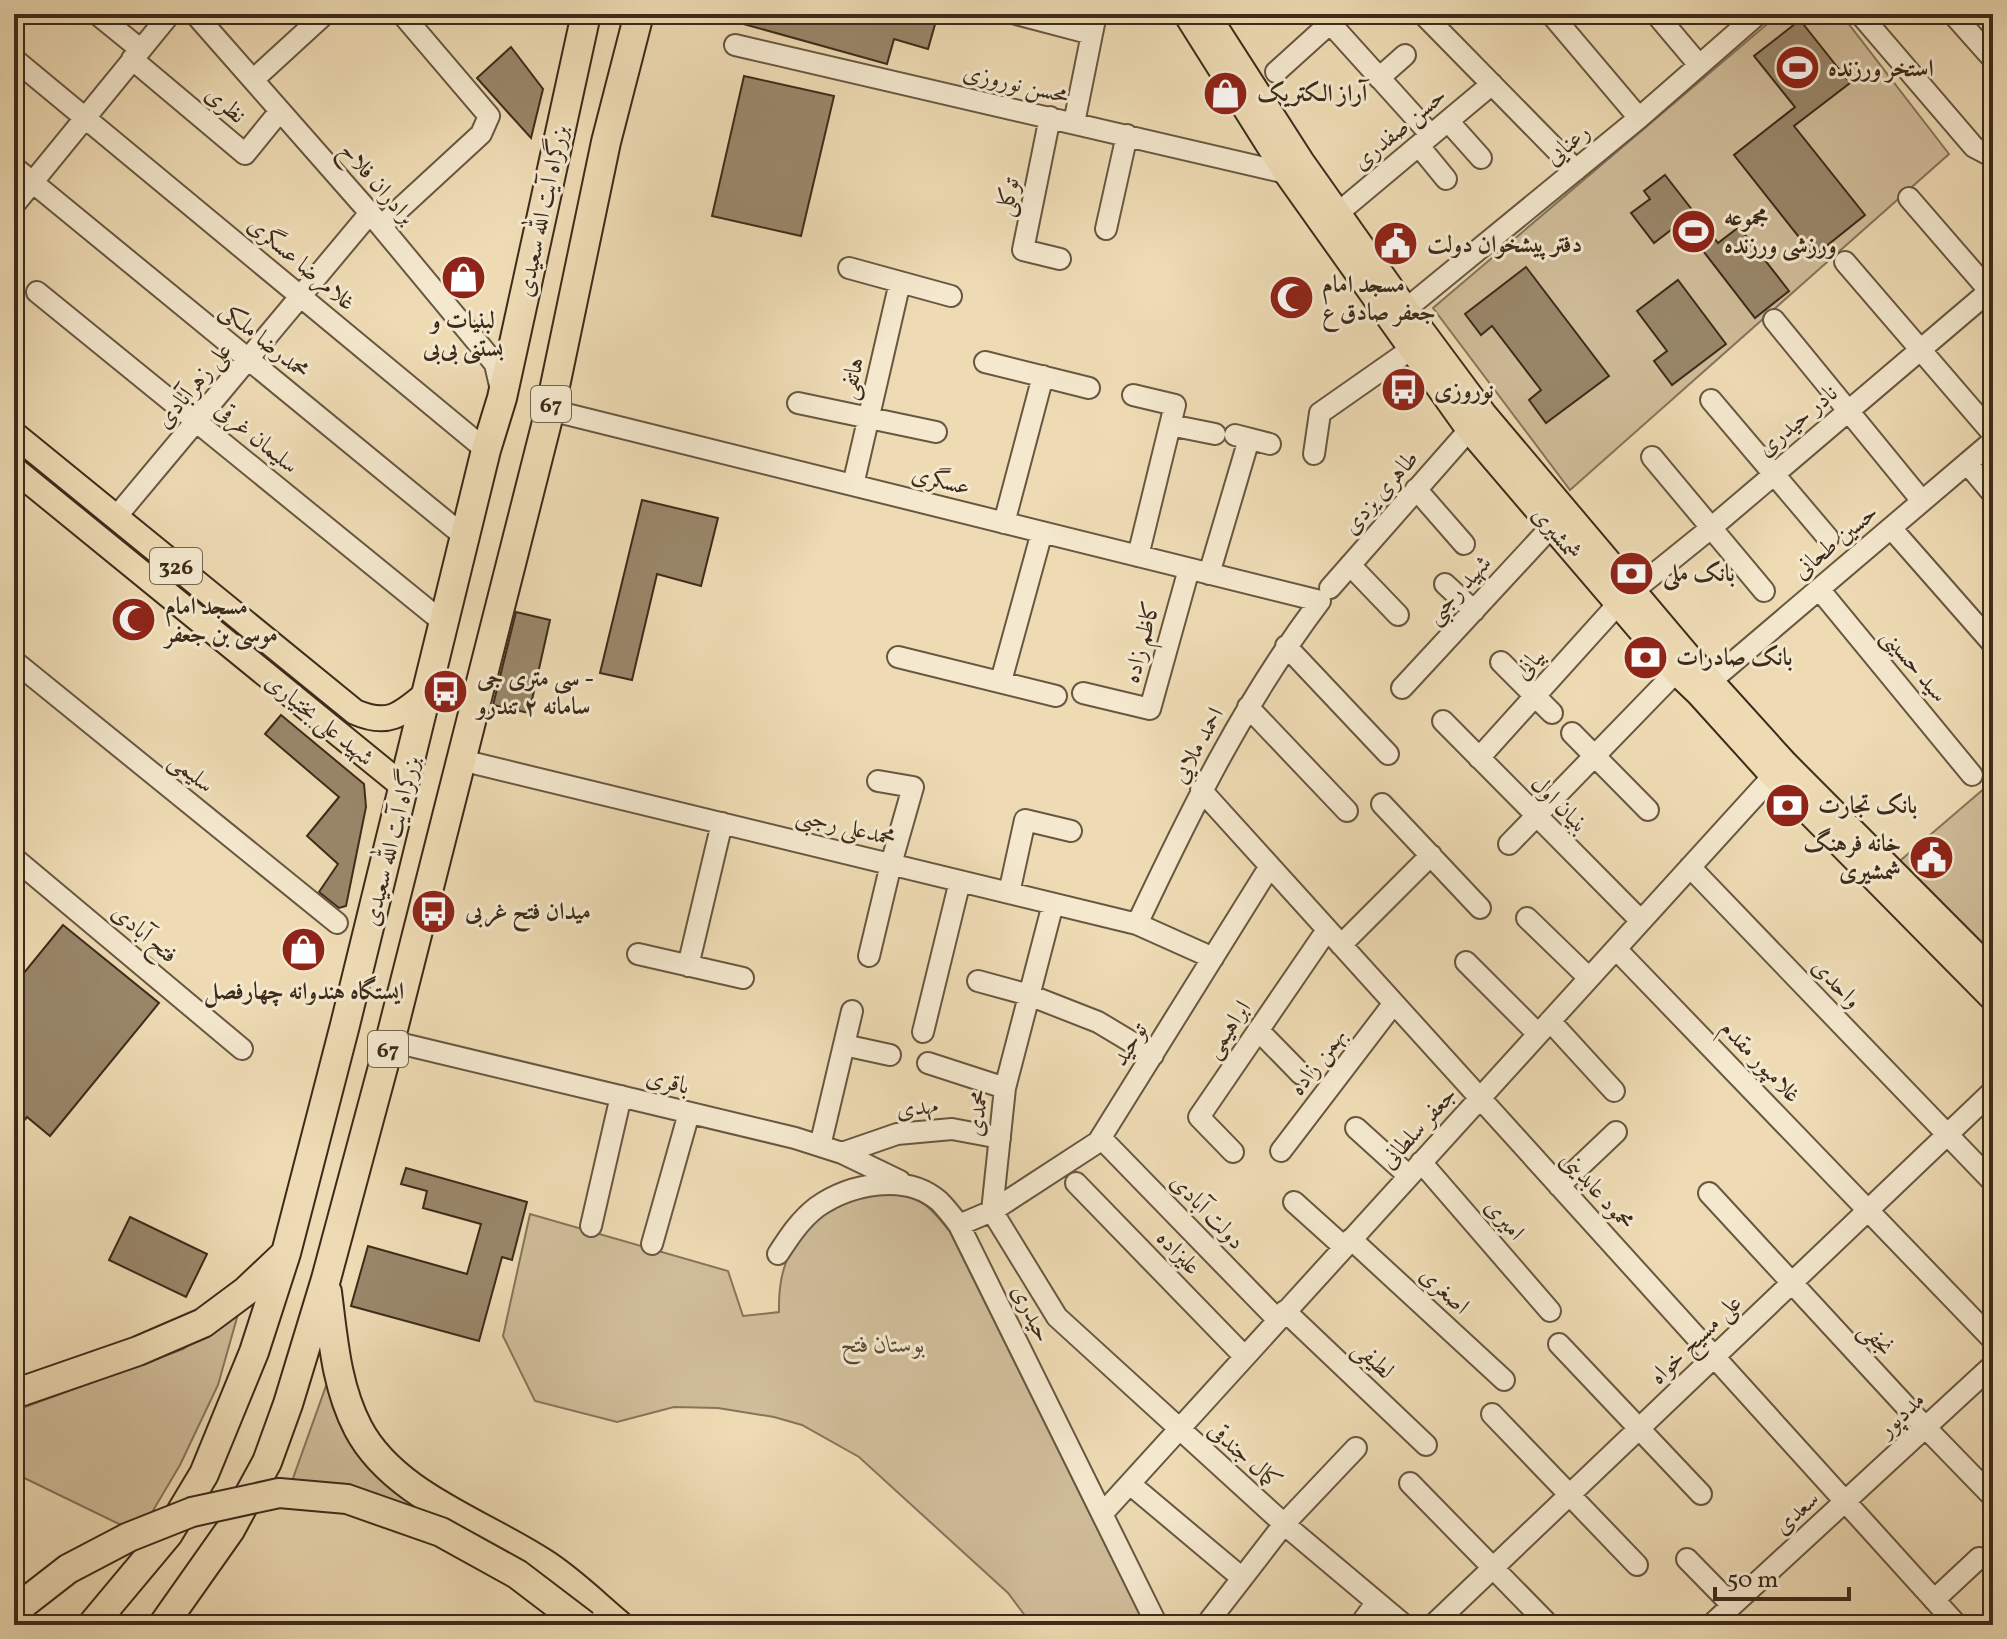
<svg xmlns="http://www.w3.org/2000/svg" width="2007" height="1639" viewBox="0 0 2007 1639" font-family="Vollkorn,Amiri,serif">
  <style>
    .green { fill: #d0bd9a; stroke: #86745a; stroke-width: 2 }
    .building { fill: #99876a; stroke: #3c2b1a; stroke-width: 2 }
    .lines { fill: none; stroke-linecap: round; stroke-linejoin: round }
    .minor-casing { stroke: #685740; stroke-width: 24 }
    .major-casing { stroke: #3c2b1a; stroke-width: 28 }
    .highway-casing { stroke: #3c2b1a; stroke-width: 32 }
    .minor { stroke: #f4e8ce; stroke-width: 20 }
    .major { stroke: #eedbb4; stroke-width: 24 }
    .highway { stroke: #eedbb4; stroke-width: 28 }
    .highway-bridge-casing { stroke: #3c2b1a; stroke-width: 32; stroke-linecap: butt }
    .highway-bridge { stroke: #eedbb4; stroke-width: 28 }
    .labels { text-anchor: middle; stroke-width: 6; stroke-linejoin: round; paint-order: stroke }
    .shield { fill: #f4e8ce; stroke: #736450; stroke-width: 2 }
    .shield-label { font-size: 22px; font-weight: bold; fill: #3c2b1a }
    .poi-label { font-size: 24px; font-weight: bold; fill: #3c2b1a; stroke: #f4e8ce; text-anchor: start }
    .street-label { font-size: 24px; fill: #3c2b1a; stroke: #f4e8ce }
    .park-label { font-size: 24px; font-style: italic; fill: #5a4834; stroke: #f4e8ce }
  </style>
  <rect width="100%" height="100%" fill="#eedbb4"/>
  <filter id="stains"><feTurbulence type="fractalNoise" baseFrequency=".0025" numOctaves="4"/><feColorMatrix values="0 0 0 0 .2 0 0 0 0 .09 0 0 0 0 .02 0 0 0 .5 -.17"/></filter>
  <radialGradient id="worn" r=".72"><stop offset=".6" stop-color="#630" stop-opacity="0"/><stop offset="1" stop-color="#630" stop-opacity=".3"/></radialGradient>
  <path class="green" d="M1779 14H1841L1949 154 1570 490 1433 308Z
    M1993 781V966L1895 865Z
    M885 1191C921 1199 927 1202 950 1232L1145 1625H1032L1008 1593 859 1457 802 1425 774 1417 718 1408 674 1407 617 1422 535 1401 503 1336 530 1214 728 1271 743 1316 779 1312C777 1239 817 1204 885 1191Z
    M240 1307 218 1385 180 1465 151 1514 121 1525 14 1473V1411L183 1349Z
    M331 1372 342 1414 476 1534 292 1481Z"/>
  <path class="building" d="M722 14H938L928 49 894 39 887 64 722 18Z
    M1800 20 1850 83 1794 126 1865 215 1814 256 1734 155 1795 107 1754 56Z
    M511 47 543 89 531 138 477 78Z
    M744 76 834 96 801 236 712 216Z
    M1665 175 1718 243 1739 227 1789 291 1755 318 1690 234 1680 242 1671 230 1654 243 1631 213 1650 199 1644 191Z
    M1526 267 1609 376 1546 423 1529 400 1541 390 1492 326 1481 335 1465 314Z
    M1678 280 1726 344 1672 385 1654 361 1667 351 1637 311Z
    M642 500 718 518 701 586 657 574 632 680 600 673Z
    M516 612 550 620 529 713 493 705Z
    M281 715 364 784 366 807 346 906 339 908 319 892 338 864 307 836 339 797 265 734Z
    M63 925 159 1003 50 1136 27 1117 14 1133V985Z
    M406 1168 527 1202 512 1260 502 1257 479 1341 351 1306 368 1246 467 1274 481 1224 423 1208 427 1191 401 1184Z
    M130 1217 207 1254 186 1297 109 1260Z"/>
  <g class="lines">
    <defs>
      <path id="minor" d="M97 14 140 49
        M195 14 370 213 482 348 495 364 501 390
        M1016 14 1092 34
        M1423 14 1576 170
        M1551 14 1639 118
        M1656 14 1699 65
        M1860 14 1974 147 1993 157
        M1953 14 1993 59
        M1330 23 1431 135
        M735 45 1286 173
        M14 59 486 450
        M132 59 245 154 280 111
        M1276 72 1338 16
        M1379 78 1405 55
        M253 80 325 14
        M1050 117 1023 250 1060 259
        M1448 121 1481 158
        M1074 123 1096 14
        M1419 146 1446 179
        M14 167 465 537
        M1909 198 1993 295
        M14 205 170 14
        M1338 213 1492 84
        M381 226 481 134 489 116 402 14
        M1106 229 1127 135
        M1845 262 1993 434
        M849 268 951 296
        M37 292 444 623
        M1406 309 1639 118 1758 14
        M1774 320 1922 501
        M985 362 1089 388
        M1133 395 1175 405 1138 556
        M1711 400 1828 538
        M798 403 936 432
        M550 410 1320 601C1243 703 1191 810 1137 924
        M1170 425 1215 434
        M1235 435 1270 444
        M1314 454 1320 413 1410 350
        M1652 457 1764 591
        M1967 463 1993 494
        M853 485 900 282
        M1416 489 1464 544
        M116 517 370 213
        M1004 523 1043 376
        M1891 528 1993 644
        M1350 565 1398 615
        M1209 574 1249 439
        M1445 584 1474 611
        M1330 588 1469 430
        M1819 589 1972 775
        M1633 591 1711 528 1993 288
        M1286 646 1388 754
        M898 657 1056 696
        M14 661 337 923
        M1501 662 1552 713
        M1001 681 1042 532
        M1711 681 1993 441
        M1402 688 1552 526
        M1083 693 1150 709 1189 569
        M1248 707 1347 811
        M1443 721 1641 921
        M1572 733 1648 810
        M1479 758 1618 604
        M461 760 1137 924 1213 958
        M1201 790 1957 1625
        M1382 804 1480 908
        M1509 844 1676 672
        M14 858 242 1049
        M1690 867 1993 1182
        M1009 893 1025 820 1071 831
        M1053 904 1005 1088 992 1211 1057 1317 1284 1524 1404 1625
        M1527 918 1589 978
        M1341 945 1431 855
        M1616 949 1993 1340
        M638 954 743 978
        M869 956 891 864 913 787 878 781
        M1466 962 1538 1034
        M688 966 722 823
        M978 981 1029 995 1098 1022 1153 1055
        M1550 1021 1614 1091
        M1258 1030 1301 1074
        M923 1032 960 881
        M407 1045 795 1138 842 1153 900 1181
        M844 1045 890 1055
        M928 1063 1005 1088
        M1356 1128 1409 1176
        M1101 1138 1278 1320
        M820 1146 852 1011
        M1281 1151 1394 1003
        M1233 1152 1199 1117 1327 930
        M842 1153 897 1134 952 1129 1000 1138
        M1421 1162 1550 1311
        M1076 1183 1244 1356
        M1559 1186 1616 1132
        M1709 1193 1925 1427 1993 1497
        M1294 1202 1344 1247
        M959 1225 992 1211 1098 1142 1270 866
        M591 1226 621 1096
        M1351 1239 1504 1380
        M652 1244 689 1113
        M778 1254C789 1237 800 1220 817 1207 850 1184 906 1172 939 1201 946 1208 953 1217 959 1225L1157 1625
        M1285 1311 1426 1445
        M1559 1344 1701 1494
        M1492 1414 1637 1565
        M1410 1483 1545 1621
        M1130 1484 1242 1578
        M1102 1514 1773 776
        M1687 1559 1732 1605
        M1934 1600 1979 1558
        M1206 1625 1284 1524 1356 1448
        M1360 1625 1376 1603
        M1433 1625 1993 1091
        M1711 1625 1993 1365"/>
      <path id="major" d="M1186 14 1286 173 1469 430 1676 672 1698 693 1773 776 1993 999
        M1207 14 1302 162 1406 309 1484 414 1690 658 1785 763 1993 972
        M14 434 355 712C389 727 402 714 428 692
        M14 469 404 787"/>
      <path id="highway" d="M327 1292C333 1338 336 1386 358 1428 393 1495 482 1523 543 1563 570 1580 594 1604 619 1625
        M14 1394 138 1351 203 1323 246 1291 283 1256
        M92 1625 168 1534 204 1474 254 1352 286 1253 345 1025 486 450 502 398 586 14
        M163 1625 230 1530 267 1462 288 1404 326 1279 390 1041 550 410 606 142 639 14"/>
    </defs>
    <use href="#minor" class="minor-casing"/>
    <use href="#major" class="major-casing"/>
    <use href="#highway" class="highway-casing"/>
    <use href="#minor" class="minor"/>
    <use href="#major" class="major"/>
    <use href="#highway" class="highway"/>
    <defs>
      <path id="highway-bridge" d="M14 1611 68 1569 129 1537 192 1512 279 1493 347 1499 441 1532 517 1574 584 1625"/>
    </defs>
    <use href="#highway-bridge" class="highway-bridge-casing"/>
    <use href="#highway-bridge" class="highway-bridge"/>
  </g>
  <defs>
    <symbol id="stadium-disc" viewBox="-11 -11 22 22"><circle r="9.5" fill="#8f2418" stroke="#f4e8ce"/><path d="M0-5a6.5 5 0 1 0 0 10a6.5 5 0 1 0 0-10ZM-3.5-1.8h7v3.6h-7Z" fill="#fff"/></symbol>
    <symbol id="shop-disc" viewBox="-11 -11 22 22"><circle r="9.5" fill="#8f2418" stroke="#f4e8ce"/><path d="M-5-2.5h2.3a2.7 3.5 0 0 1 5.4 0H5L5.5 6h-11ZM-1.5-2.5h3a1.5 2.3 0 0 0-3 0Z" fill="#fff"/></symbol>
    <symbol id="civic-disc" viewBox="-11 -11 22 22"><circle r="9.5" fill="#8f2418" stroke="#f4e8ce"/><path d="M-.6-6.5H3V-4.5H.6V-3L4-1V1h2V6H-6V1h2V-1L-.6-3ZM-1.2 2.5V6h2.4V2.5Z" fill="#fff"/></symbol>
    <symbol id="mosque-disc" viewBox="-11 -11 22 22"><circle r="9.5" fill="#8f2418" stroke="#f4e8ce"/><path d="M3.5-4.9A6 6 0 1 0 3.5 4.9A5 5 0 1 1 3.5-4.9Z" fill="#fff"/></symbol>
    <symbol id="bus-disc" viewBox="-11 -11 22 22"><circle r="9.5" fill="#8f2418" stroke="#f4e8ce"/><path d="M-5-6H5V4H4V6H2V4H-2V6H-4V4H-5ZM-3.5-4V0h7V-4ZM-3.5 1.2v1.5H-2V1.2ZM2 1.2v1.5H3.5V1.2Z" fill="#fff"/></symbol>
    <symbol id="bank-disc" viewBox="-11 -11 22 22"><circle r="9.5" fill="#8f2418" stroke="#f4e8ce"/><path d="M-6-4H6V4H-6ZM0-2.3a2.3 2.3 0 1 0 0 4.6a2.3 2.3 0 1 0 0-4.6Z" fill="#fff"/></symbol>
  </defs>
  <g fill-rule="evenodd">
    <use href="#stadium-disc" x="1772" y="42" width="51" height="51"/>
    <use href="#shop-disc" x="1200" y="68" width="51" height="51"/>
    <use href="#stadium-disc" x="1668" y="206" width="51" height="51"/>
    <use href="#civic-disc" x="1370" y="218" width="51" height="51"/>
    <use href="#shop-disc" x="438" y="252" width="51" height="51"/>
    <use href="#mosque-disc" x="1266" y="272" width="51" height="51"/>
    <use href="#bus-disc" x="1378" y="364" width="51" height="51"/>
    <use href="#bank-disc" x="1606" y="548" width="51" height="51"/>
    <use href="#mosque-disc" x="108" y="594" width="51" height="51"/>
    <use href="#bank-disc" x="1620" y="632" width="51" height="51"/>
    <use href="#bus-disc" x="420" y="666" width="51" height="51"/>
    <use href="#bank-disc" x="1762" y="780" width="51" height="51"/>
    <use href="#civic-disc" x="1906" y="832" width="51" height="51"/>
    <use href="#bus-disc" x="408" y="886" width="51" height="51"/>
    <use href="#shop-disc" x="278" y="924" width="51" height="51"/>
  </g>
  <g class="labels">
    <g class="shield">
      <rect x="531" y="386" width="40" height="36" rx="6"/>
      <rect x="150" y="548" width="52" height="36" rx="6"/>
      <rect x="368" y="1031" width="40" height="36" rx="6"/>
    </g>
    <g class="shield-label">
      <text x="551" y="412">67</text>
      <text x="176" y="574">326</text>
      <text x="388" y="1057">67</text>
    </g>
    <g class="poi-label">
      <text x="1828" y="76">استخر ورزنده</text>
      <text x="1257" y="101">آراز الکتریک</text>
      <text x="1724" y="225">مجموعه<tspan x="1724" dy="28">ورزشی ورزنده</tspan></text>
      <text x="1427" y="252">دفتر پیشخوان دولت</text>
      <text x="1322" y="292">مسجد امام<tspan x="1322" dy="28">جعفر صادق ع</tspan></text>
      <text x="463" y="328" text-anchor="middle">لبنیات و<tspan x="463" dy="28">بستنی بی‌بی</tspan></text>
      <text x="1434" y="398">نوروزی</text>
      <text x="1663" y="581">بانک ملی</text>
      <text x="165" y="614">مسجد امام<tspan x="165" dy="28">موسی بن جعفر</tspan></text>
      <text x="1676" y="665">بانک صادرات</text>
      <text x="477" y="686">سی متری جی -<tspan x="477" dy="28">سامانه ۲ تندرو</tspan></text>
      <text x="1818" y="813">بانک تجارت</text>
      <text x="1901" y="851" text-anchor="end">خانه فرهنگ<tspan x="1901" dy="28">شمشیری</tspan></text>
      <text x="465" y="919">میدان فتح غربی</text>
      <text x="304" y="999" text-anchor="middle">ایستگاه هندوانه چهارفصل</text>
    </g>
    <g class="street-label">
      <text transform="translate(1016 83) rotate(13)" y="8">محسن نوروزی</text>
      <text transform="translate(226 104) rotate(40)" y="8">نظری</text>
      <text transform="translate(1399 128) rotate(-40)" y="8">حسن صفدری</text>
      <text transform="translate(1567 144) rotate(-40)" y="8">رعنایی</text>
      <text transform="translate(378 183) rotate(49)" y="8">برادران فلاح</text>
      <text transform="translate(1007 197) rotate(-79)" y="8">توکلی</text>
      <text transform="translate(542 211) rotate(-78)" y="8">بزرگراه آیت الله سعیدی</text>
      <text transform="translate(302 263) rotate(40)" y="8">غلامرضا عسگری</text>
      <text transform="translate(265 340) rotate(39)" y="8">محمدرضا ملکی</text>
      <text transform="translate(851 378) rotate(-77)" y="8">هاتفی</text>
      <text transform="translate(193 385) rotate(-50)" y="8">علی زهرآبادی</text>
      <text transform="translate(1797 420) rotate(-40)" y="8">نادر حیدری</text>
      <text transform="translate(257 437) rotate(39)" y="8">سلیمان غرقی</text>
      <text transform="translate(941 480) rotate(14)" y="8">عسگری</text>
      <text transform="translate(1380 492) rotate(-49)" y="8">طاهری یزدی</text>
      <text transform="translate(1557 533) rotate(50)" y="8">شمشیری</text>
      <text transform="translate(1835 541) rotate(-40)" y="8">حسین طحانی</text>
      <text transform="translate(1458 589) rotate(-47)" y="8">شهید رجبی</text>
      <text transform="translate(1141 642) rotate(-75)" y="8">کاظم زاده</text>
      <text transform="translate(1529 663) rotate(-48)" y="8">بیانی</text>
      <text transform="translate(1915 665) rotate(50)" y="8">سید حسینی</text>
      <text transform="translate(320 719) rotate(39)" y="8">شهید علی بختیاری</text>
      <text transform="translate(1197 745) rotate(-61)" y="8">احمد ملایی</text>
      <text transform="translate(192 772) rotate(39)" y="8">سلیمی</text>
      <text transform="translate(1560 804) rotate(45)" y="8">بنیان اول</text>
      <text transform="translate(846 826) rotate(14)" y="8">محمدعلی رجبی</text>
      <text transform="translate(391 841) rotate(-76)" y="8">بزرگراه آیت الله سعیدی</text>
      <text transform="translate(145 933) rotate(40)" y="8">فتح آبادی</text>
      <text transform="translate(1837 983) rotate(46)" y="8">واحدی</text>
      <text transform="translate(1227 1029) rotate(-56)" y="8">ابراهیمی</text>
      <text transform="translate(1129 1044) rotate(-58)" y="8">توحید</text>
      <text transform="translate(1317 1061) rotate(-53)" y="8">بهمن زاده</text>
      <text transform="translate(1761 1061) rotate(46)" y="8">غلامپور مقدم</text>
      <text transform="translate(668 1081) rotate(14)" y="8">باقری</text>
      <text transform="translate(917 1107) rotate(-7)" y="8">مهدی</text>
      <text transform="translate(977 1113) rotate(-83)" y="8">محمدی</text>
      <text transform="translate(1418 1127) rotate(-48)" y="8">جعفر سلطانی</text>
      <text transform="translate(1598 1190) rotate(48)" y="8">محمود عابدینی</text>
      <text transform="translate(1208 1211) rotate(46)" y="8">دولت آبادی</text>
      <text transform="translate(1505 1219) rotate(49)" y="8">امیری</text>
      <text transform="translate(1179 1252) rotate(46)" y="8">علیزاده</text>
      <text transform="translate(1445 1290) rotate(43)" y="8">اصغری</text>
      <text transform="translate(1032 1313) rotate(64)" y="8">حیدری</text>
      <text transform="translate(1877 1338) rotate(47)" y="8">نجفی</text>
      <text transform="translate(1695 1339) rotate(-44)" y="8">علی مسیح خواه</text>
      <text transform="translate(1374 1359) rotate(43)" y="8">لطیفی</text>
      <text transform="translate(1901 1414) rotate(-43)" y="8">مددپور</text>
      <text transform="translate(1245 1455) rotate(42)" y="8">کمال جندقی</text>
      <text transform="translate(1796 1512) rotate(-43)" y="8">سعدی</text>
    </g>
    <g class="park-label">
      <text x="883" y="1352">بوستان فتح</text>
    </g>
  </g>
  <rect width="2007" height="1639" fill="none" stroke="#eedbb4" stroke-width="48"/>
  <rect x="16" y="16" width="1975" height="1607" fill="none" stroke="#3c2b1a" stroke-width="4"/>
  <rect x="24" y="24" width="1959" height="1591" fill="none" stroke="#3c2b1a" stroke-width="2"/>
  <path d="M1715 1587v12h134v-12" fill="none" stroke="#3c2b1a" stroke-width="4"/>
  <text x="1727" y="1587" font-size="24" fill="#3c2b1a" stroke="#f4e8ce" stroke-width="6" paint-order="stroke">50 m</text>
  <rect width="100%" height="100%" filter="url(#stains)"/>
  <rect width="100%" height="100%" fill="url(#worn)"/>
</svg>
